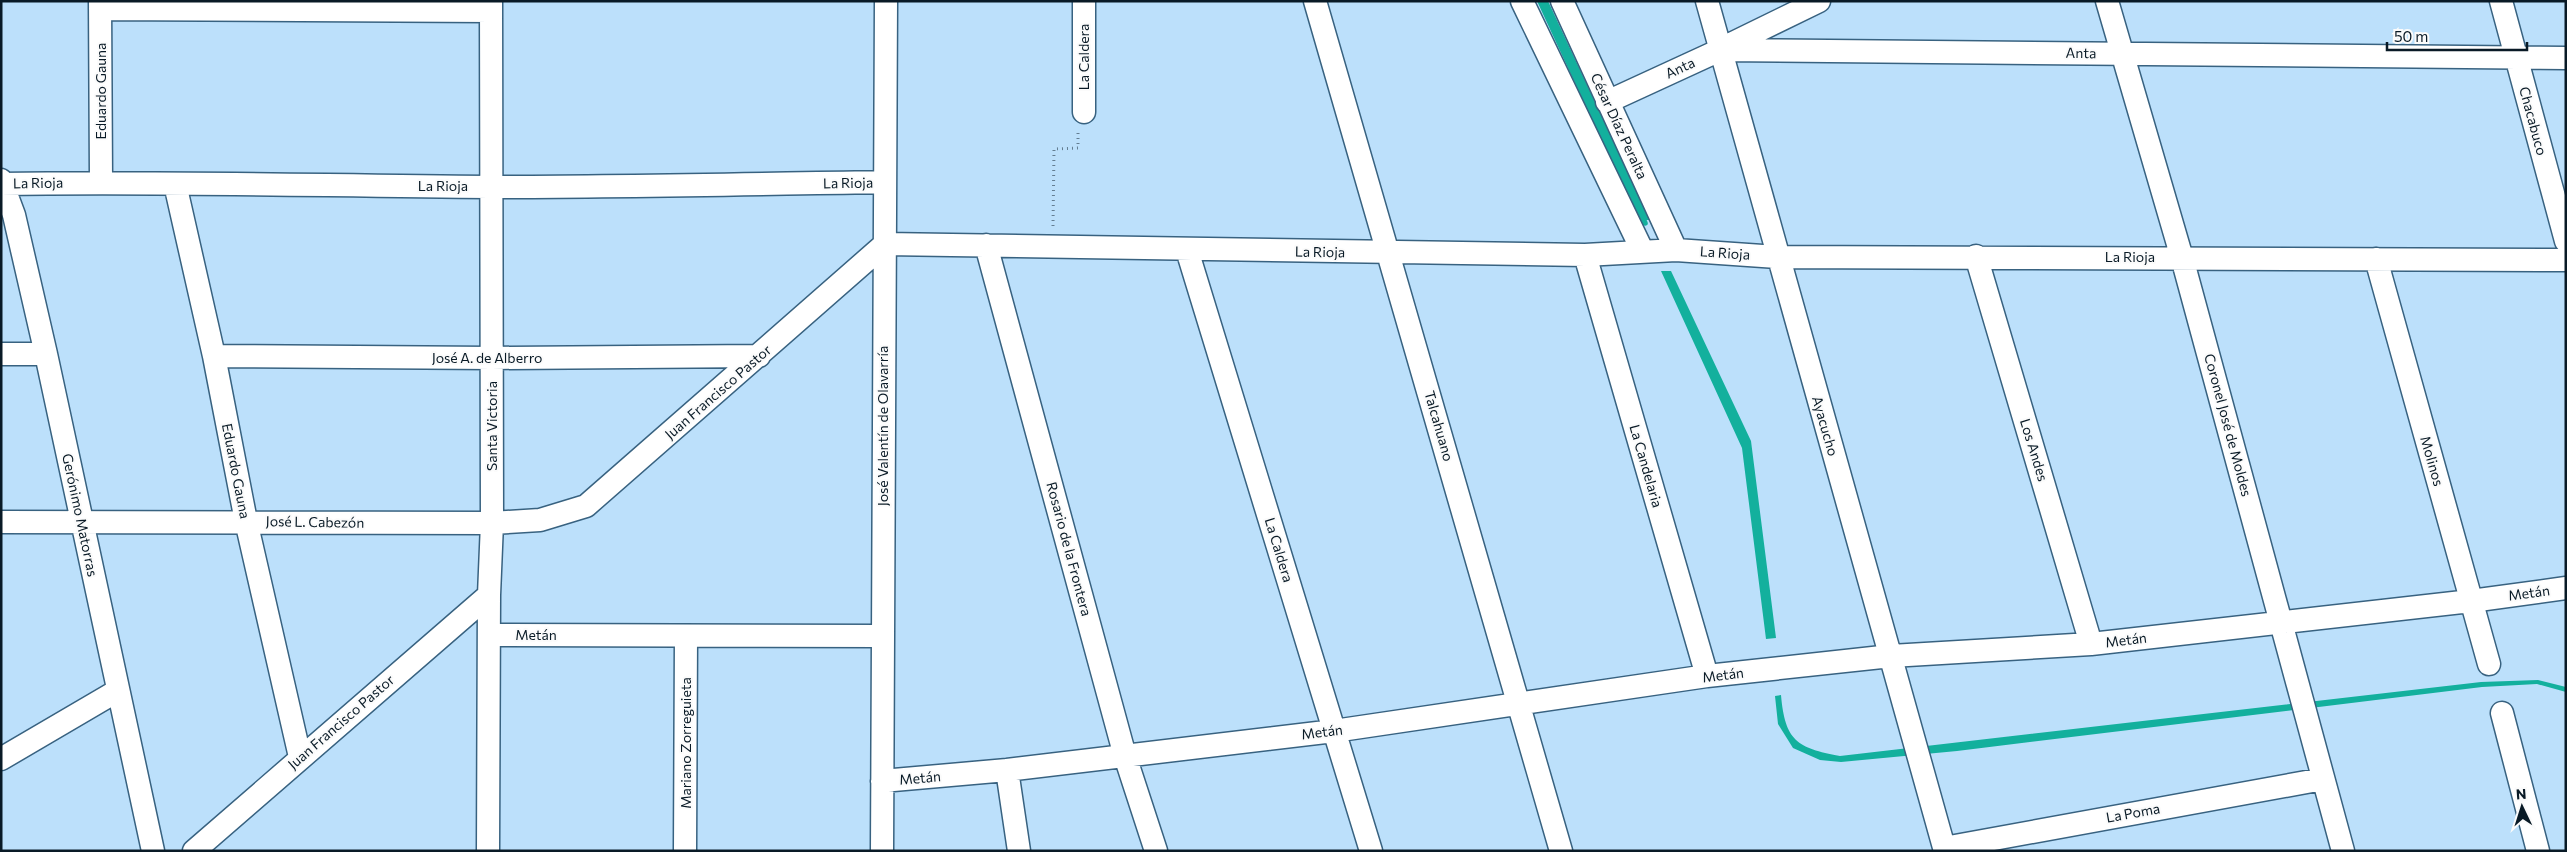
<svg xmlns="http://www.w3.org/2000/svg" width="2567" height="852" viewBox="0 0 2567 852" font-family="Commissioner,sans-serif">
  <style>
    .water { fill: #13b09d }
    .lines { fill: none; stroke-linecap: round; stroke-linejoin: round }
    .stream { stroke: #13b09d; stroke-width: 5.5 }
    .minor-casing { stroke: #386280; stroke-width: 25 }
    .path { stroke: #637d91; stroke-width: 3; stroke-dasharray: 1 4; stroke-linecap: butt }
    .minor { stroke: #fff; stroke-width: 22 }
    .labels { text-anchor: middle; stroke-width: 4; stroke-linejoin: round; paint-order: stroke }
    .street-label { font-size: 14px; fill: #091a26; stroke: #fbfbfb }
  </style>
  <rect width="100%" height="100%" fill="#bce0fb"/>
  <path class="water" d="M1537 1H1548L1650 220H1638Z
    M1661 271H1671L1751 441 1776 638 1766 639 1742 448Z
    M2538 680 2566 687V692L2537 684 2482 687 1957 751 1841 762 1820 760 1793 748 1778 724 1775 696 1781 695C1785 741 1797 748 1840 756L2481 682Z"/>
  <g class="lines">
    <path class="stream" d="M1641 214 1645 223"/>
    <defs>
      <path id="minor" d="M100 1 101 181
        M1315 1 1561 851
        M1522 1 1642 250
        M1562 1 1676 250
        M1707 1 1945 851
        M2107 1 2182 258 2343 851
        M2501 1 2566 241
        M100 9 491 11
        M1723 48 1819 1
        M1607 102 1720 50 2566 58
        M1084 112V1
        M1 180 14 215 46 354 153 851
        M1 184C164 181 327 186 489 187 621 187 753 184 884 182
        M175 184 214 356 246 521 300 757
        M885 244 1585 255 1676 250 1777 257 2566 260
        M986 245 1125 756 1156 851
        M1187 250 1371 851
        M1585 255 1707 676
        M1976 256 2091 644
        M2376 259 2489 664
        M1 354H46
        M214 356 492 358 759 356
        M1 522 492 523 540 520 586 506 885 244
        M489 635 882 636
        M2502 713 2538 851
        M1 759 117 691
        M1007 770 1019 851
        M882 781 1007 770 1334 731 1707 676 1891 656 2091 644 2471 601 2566 588
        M1944 848 2323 779
        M194 851 489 595
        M488 851 489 595 492 523 491 1
        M685 851 686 636
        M882 851 886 1"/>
    </defs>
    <use href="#minor" class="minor-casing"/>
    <path class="path" d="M1053 226 1054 149 1078 148V130"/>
    <use href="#minor" class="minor"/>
  </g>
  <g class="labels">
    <g class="street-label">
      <text transform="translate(2081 53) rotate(1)" y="5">Anta</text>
      <text transform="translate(1084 57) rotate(-90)" y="5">La Caldera</text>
      <text transform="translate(1680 68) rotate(-25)" y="5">Anta</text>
      <text transform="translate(101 91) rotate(-90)" y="5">Eduardo Gauna</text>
      <text transform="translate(2533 121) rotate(75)" y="5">Chacabuco</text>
      <text transform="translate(1619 126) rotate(65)" y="5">César Díaz Peralta</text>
      <text transform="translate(38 183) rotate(-1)" y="5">La Rioja</text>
      <text transform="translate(848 183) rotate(-1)" y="5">La Rioja</text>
      <text x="443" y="191">La Rioja</text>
      <text transform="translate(1320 252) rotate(1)" y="5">La Rioja</text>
      <text transform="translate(1725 253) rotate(4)" y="5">La Rioja</text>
      <text x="2130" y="262">La Rioja</text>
      <text x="487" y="363">José A. de Alberro</text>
      <text transform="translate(718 392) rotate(-41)" y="5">Juan Francisco Pastor</text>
      <text transform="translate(2228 425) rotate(75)" y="5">Coronel José de Moldes</text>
      <text transform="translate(492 426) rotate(-90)" y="5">Santa Victoria</text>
      <text transform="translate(883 426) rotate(-90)" y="5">José Valentín de Olavarría</text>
      <text transform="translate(1439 426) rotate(74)" y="5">Talcahuano</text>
      <text transform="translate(1825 426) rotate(74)" y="5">Ayacucho</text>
      <text transform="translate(2034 450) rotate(73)" y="5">Los Andes</text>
      <text transform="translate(2432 461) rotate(74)" y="5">Molinos</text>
      <text transform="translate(1646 466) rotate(74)" y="5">La Candelaria</text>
      <text transform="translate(236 471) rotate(79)" y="5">Eduardo Gauna</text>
      <text transform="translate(80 515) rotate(78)" y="5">Gerónimo Matorras</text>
      <text transform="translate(315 522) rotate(1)" y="5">José L. Cabezón</text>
      <text transform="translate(1069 549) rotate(75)" y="5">Rosario de la Frontera</text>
      <text transform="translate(1279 550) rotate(73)" y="5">La Caldera</text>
      <text transform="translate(2529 593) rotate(-8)" y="5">Metán</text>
      <text x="536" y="640">Metán</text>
      <text transform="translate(2126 640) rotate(-7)" y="5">Metán</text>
      <text transform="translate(1723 675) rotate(-7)" y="5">Metán</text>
      <text transform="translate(341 722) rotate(-41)" y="5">Juan Francisco Pastor</text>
      <text transform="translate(1322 732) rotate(-7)" y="5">Metán</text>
      <text transform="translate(686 743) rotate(-90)" y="5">Mariano Zorreguieta</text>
      <text transform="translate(920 778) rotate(-5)" y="5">Metán</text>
      <text transform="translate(2133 813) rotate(-10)" y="5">La Poma</text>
    </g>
  </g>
  <rect width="2567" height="852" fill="none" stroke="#091a26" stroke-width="5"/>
  <g transform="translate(2522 807) rotate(356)" stroke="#fbfbfb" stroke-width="4" paint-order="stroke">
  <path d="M0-4L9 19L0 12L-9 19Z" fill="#091a26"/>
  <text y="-8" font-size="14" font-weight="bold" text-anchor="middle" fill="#091a26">N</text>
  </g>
  <path d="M2387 42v8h140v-8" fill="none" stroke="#091a26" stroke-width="2.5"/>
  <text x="2394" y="42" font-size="15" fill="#091a26" stroke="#fbfbfb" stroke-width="4" paint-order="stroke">50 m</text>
</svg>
